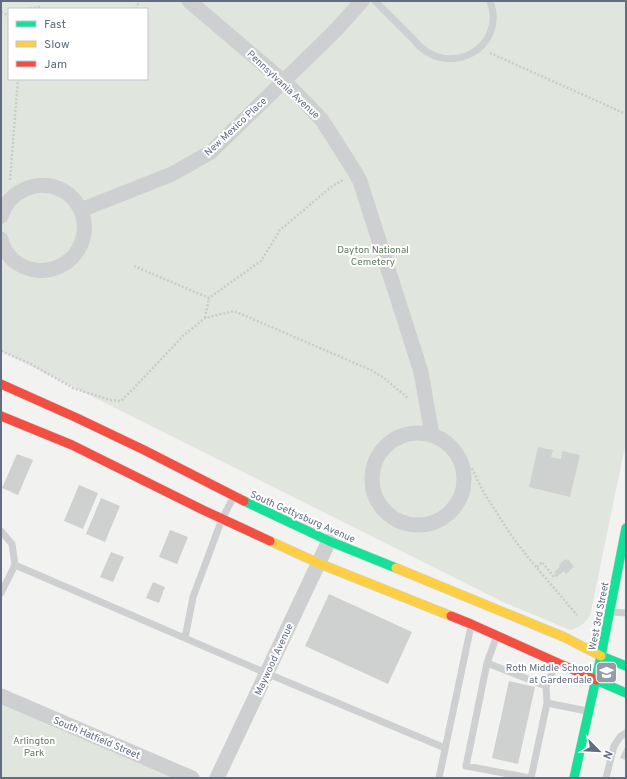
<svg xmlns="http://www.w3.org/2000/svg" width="627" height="779" viewBox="0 0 627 779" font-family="Overpass,sans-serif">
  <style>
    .green { fill: #e0e6de; fill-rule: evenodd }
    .building { fill: #cfd0d0 }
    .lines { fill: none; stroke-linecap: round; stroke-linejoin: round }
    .fast-casing { stroke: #ced0d0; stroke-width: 10 }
    .slow-casing { stroke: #ced0d0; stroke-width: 10 }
    .jam-casing { stroke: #ced0d0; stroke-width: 10 }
    .path { stroke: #cbcbcb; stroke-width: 2.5; stroke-dasharray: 2 2; stroke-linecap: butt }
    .lane { stroke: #cecfd0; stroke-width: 7 }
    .street { stroke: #cecfd0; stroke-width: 15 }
    .fast { stroke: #16e098; stroke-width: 9 }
    .slow { stroke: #ffcf43; stroke-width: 9 }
    .jam { stroke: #f24e42; stroke-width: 9 }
    .labels { text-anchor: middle; stroke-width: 4; stroke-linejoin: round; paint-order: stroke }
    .street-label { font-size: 10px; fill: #626d82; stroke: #fff }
    .park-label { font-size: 10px; fill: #617961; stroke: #fff }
    .poi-label { font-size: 10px; fill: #626d82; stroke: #fff; text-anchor: end }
  </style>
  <rect width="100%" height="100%" fill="#f2f3f0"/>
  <path class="green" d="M1 1H626V442L590 616C584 624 579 628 570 630L503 602 1 351ZM9 9H147V79H9Z
    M1 696 192 778H1Z"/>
  <path class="building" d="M538 447 553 450 551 457 561 459 562 451 580 455 570 497 529 487Z
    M17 454 33 460 18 495 2 488Z
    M79 485 98 493 83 529 64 521Z
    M101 498 120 506 105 542 86 534Z
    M170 530 188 537 177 564 159 557Z
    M111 552 124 557 113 582 100 577Z
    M565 559 567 561 568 559 574 567 566 574 564 571 558 576 554 572 560 567 559 565Z
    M153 582 165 587 159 603 146 598Z
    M329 594 412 632 388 684 305 646Z
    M509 681 535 687 518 764 492 758Z
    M626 745V760L620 758Z"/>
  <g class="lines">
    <defs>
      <path id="fast" d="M244 501 329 541 396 568
        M601 656 626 666
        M596 680 626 693
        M574 778 601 656 626 528"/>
      <path id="slow" d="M270 541 318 563 451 616
        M396 568 564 637 601 656"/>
      <path id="jam" d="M1 384 77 418 144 450 244 501
        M1 416 72 445 203 510 270 541
        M451 616 471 624 596 680"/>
    </defs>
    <use href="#fast" class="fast-casing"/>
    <use href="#slow" class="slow-casing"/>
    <use href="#jam" class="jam-casing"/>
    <path class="path" d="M26 9 39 7 42 9
      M136 9 139 1
      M1 12 9 16
      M490 53 626 114
      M10 180 18 79
      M134 266 209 298 261 261 280 230 331 187 343 180
      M205 318 209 298
      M1 351 29 363 73 388 110 400 121 401 134 388 183 336 205 318 234 311 371 370 384 378 409 399
      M461 463 472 469 484 493 511 535 530 560 577 615
      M537 567 542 562 554 577 557 575"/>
    <path class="lane" d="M375 1 413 39C446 82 508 48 490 1
      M1 531 12 544 15 565 1 593
      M15 565 266 673 445 748
      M612 612 626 613
      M185 638 193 597 222 519 233 498
      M496 638 487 663 546 686
      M487 663 466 766 530 778
      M547 703 546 686 556 664
      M439 778 471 626
      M531 778 547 703 587 711
      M606 778 614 746 620 737 626 733"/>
    <path class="street" d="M189 1 283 81 296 93 322 120 355 172 360 181 421 372 432 435
      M81 210 172 174 211 152 335 31 362 1
      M1 216C9 191 36 179 60 189 71 194 80 205 83 216 93 258 46 287 13 260 7 254 2 247 1 239
      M372 479a46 46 0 1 1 92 0a46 46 0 1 1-92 0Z
      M1 696 192 778
      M217 778 329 541"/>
    <use href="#fast" class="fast"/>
    <use href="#slow" class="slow"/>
    <use href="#jam" class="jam"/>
  </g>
  <defs>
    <symbol id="school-square" viewBox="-11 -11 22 22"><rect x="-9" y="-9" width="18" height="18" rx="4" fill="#949ca8" stroke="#fff"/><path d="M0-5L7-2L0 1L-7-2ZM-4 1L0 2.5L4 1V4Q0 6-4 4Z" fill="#fff"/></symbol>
  </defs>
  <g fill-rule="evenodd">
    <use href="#school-square" x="594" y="660" width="25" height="25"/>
  </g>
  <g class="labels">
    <g class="street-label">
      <text transform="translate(284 84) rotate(43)" y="4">Pennsylvania Avenue</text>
      <text transform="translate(235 126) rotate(-43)" y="4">New Mexico Place</text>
      <text transform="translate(303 516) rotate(24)" y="4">South Gettysburg Avenue</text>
      <text transform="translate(598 616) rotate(-79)" y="4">West 3rd Street</text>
      <text transform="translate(273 659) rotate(-65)" y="4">Maywood Avenue</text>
      <text transform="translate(97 737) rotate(23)" y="4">South Hatfield Street</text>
    </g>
    <g class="park-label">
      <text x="373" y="253">Dayton National<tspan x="373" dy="12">Cemetery</tspan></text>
      <text x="34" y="744">Arlington<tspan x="34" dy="12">Park</tspan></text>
    </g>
    <g class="poi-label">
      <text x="592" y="671">Roth Middle School<tspan x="592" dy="12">at Gardendale</tspan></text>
    </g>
  </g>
  <rect width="627" height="779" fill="none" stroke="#626d82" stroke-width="4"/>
  <rect x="8" y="8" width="140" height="72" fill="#ffffff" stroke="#c0c5cd"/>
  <rect x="16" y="21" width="20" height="6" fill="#16e098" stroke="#c0c5cd"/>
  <text x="44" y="28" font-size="12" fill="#626d82">Fast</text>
  <rect x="16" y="41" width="20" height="6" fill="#ffcf43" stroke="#c0c5cd"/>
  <text x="44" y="48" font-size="12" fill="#626d82">Slow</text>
  <rect x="16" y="61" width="20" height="6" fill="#f24e42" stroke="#c0c5cd"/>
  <text x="44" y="68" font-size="12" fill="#626d82">Jam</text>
  <g transform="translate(599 751) rotate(114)" stroke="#ffffff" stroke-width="3" paint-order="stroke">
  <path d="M0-3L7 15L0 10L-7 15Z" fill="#626d82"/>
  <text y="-6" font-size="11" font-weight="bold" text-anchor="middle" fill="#626d82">N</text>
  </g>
</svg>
